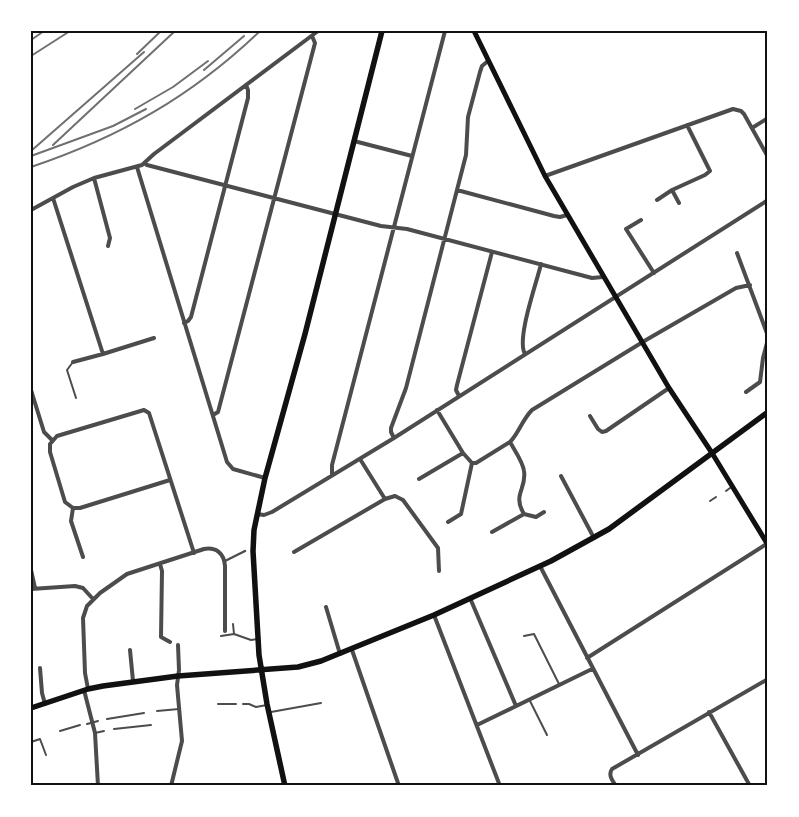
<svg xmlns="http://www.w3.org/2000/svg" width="799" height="817" viewBox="0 0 799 817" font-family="'Work Sans',sans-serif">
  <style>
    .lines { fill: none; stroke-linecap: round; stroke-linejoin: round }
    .service { stroke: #4c4c4c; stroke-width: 2 }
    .pedestrian { stroke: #4c4c4c; stroke-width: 2.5 }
    .minor { stroke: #4c4c4c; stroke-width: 4 }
    .secondary { stroke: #111; stroke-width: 5 }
    .primary { stroke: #111; stroke-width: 5.5 }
    .rail { stroke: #707070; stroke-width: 2 }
    .neatline { fill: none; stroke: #111; stroke-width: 2 }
  </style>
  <rect width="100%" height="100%" fill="#fff"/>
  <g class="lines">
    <path class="service" d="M73 362 67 370 76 398
      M726 491 730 488
      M710 501 716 497
      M233 624 234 634
      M221 636 234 634 251 640 258 639
      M524 636 534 634 559 684
      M530 701 547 735
      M218 704H236
      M243 704H249L256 707 267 705
      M157 711 179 709
      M271 712 321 703
      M107 719 144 713
      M87 724 98 721
      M114 729 151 725
      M60 731 80 725
      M95 733 104 731
      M31 742 40 739 46 755"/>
    <path class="pedestrian" d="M225 561 245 551"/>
    <path class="minor" d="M752 128 768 118
      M354 141 412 156
      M144 163 147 165 381 226 407 229 592 278 603 277
      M137 167 227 462 233 469 265 478
      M545 176 733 109 741 111 744 114 768 157
      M94 178 110 238 108 246
      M457 190 554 216 560 217 567 215
      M672 190 679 203
      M53 198 103 354 154 338
      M657 200 672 190 705 175 710 171 687 125
      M31 210 73 187 94 178 142 165 154 154 318 31
      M641 220 626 229 654 273
      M737 253 768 336
      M184 323 188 321 191 317 248 98V90L246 85
      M525 354C516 339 537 282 541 264
      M73 362 103 354
      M31 390 44 432 52 440
      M746 392 760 382 763 358 768 339
      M459 396 456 390 457 385 492 252
      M437 410 463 453 472 463H476L510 442C515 451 523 462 524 471 527 489 512 494 524 514L492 532
      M213 415 218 412 315 43 312 36
      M590 416 598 429 602 432 606 431 669 388
      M394 438 391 432V428L406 388 466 155 468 117 480 72 482 66 488 61
      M510 442C519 433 522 420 532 410L646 340 736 288 750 285
      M332 475V465L445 31
      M561 476 594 538
      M419 479 463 453
      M385 499 395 496 403 500 438 548 439 571
      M73 508 65 502 50 452V444L57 436 144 410 149 413 194 553
      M73 508H80L170 480
      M73 508 71 521 83 557
      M257 514 264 515 272 512 394 438 768 200
      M524 514 536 517 544 512
      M448 522 461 514 472 463
      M294 552 385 499 360 459
      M160 564 162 571 161 637 170 642
      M540 566 638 755
      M31 570 35 588
      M31 589 75 586 83 588 93 599
      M470 598 516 706
      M326 607 340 654
      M434 615 500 786
      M130 650 133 681
      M352 650 399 786
      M587 658 768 543
      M40 668 42 693 45 704
      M88 689 85 673 83 618 87 606 100 593 127 574 204 549C216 547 224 553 225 566V631
      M84 690 95 733 98 786
      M709 712 750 786
      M477 725 592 669
      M171 786 182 741 177 685 179 670 178 645
      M616 786C612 780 608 775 612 769L768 679"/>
    <path class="secondary" d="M474 31 545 176 669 388 712 453 768 545"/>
    <path class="primary" d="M31 708 88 689 103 686 178 676 298 667 321 661 434 615 551 561 609 529 768 412
      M285 786 267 704 259 655 253 551 254 530 265 478 305 334 382 31"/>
    <path class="rail" d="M31 40 44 31
      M137 54 161 31
      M31 56 70 31
      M204 70 244 36
      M135 109 173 87 208 61
      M53 145 175 31
      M31 151 144 52
      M31 156 113 126 146 109
      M31 167C120 137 192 96 260 31"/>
  </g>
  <rect width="799" height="817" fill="none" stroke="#ffffff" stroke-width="65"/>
  <rect x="32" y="32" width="734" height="752" class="neatline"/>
</svg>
